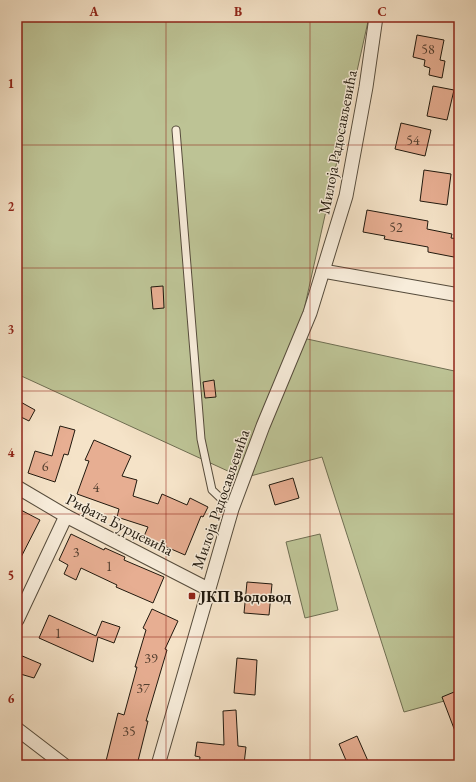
<svg xmlns="http://www.w3.org/2000/svg" width="476" height="782" font-family="'EB Garamond',serif">
<rect width="100%" height="100%" fill="#f5e3c8"/>
<filter id="stains"><feTurbulence type="fractalNoise" baseFrequency=".005" numOctaves="4"/><feColorMatrix values="0 0 0 0 .2 0 0 0 0 .09 0 0 0 0 .02 0 0 0 .5 -.17"/></filter>
<radialGradient id="worn" r=".72"><stop offset=".6" stop-color="#630" stop-opacity="0"/><stop offset="1" stop-color="#630" stop-opacity=".3"/></radialGradient>
<g fill="#bdc395" stroke="#6f6e52">
<path d="M17,17h352l-71,320 161,35v325l-55,15 -82,-255 -79,21 -226,-104z"/>
<path d="M320,534l18,76 -33,8 -19,-76z"/>
</g>
<g fill="#e7ae92" stroke="#21190e">
<path d="M417,35l27,5 -4,20 5,1 -3,17 -13,-3 1,-7 -6,-2 1,-6 -12,-3z"/>
<path d="M433,86l21,4 -7,30 -20,-4z"/>
<path d="M401,123l30,7 -6,26 -30,-7z"/>
<path d="M424,170l27,4 -4,31 -27,-4z"/>
<path d="M367,210l61,11 -1,8 25,5 -1,4 8,1v19l-31,-6v-5l-44,-8 1,-3 -22,-4z"/>
<path d="M163,286l1,22 -11,1 -2,-22z"/>
<path d="M214,380l2,17 -11,1 -2,-16z"/>
<path d="M17,400l18,10 -6,11 -12,-6z"/>
<path d="M60,426l15,4 -7,25 -4,-1 -9,28 -27,-9 7,-22 17,5z"/>
<path d="M94,440l37,16 -9,20 15,4 -4,16 25,8 4,-10 25,11 3,-7 18,9 -5,10 -2,-1 -16,39 -30,-13 -1,4 -12,-5 6,-14 -31,-10 2,-8 -42,-15 12,-33 -4,-1z"/>
<path d="M293,478l6,20 -24,7 -6,-20z"/>
<path d="M17,508l23,12 -23,45z"/>
<path d="M71,534l33,16 1,-2 20,9 -1,3 40,17 -11,26 -37,-16 1,-2 -36,-17 -5,12 -12,-6 4,-9 -9,-5z"/>
<path d="M247,582l25,2 -3,31 -25,-2z"/>
<path d="M152,609l26,12 -13,28 2,1 -21,71h2l-11,44h-32l13,-52 6,2 13,-48h-2l11,-37 -3,-2z"/>
<path d="M49,615l47,21 6,-15 18,6 -6,16 -16,-6 -5,25 -54,-24z"/>
<path d="M20,655l21,9 -7,14 -17,-5v-12z"/>
<path d="M237,658l20,2 -2,35 -21,-2z"/>
<path d="M459,690v49h-1l-16,-42z"/>
<path d="M236,710l2,36 8,1 -2,17 -27,-3 -1,4h-17l1,-8 -5,-1 2,-14 27,3 -1,-34z"/>
<path d="M357,736l11,25 -10,4h-10l-9,-21z"/>
</g>
<g fill="none" stroke-linecap="round" stroke-linejoin="round">
<defs>
<path id="lane" d="M176,130l25,309 11,51 20,19"/>
<g id="street">
<path d="M323,271l136,24"/>
<path d="M17,487l49,29 142,73"/>
<path d="M17,620l49,-104"/>
<path d="M17,729l47,36"/>
<path d="M158,765l74,-256 31,-83 47,-113 36,-117 20,-109 10,-70"/>
</g>
</defs>
<use href="#lane" stroke="#564c3c" stroke-width="9"/>
<use href="#street" stroke="#564c3c" stroke-width="15"/>
<use href="#lane" stroke="#f8eddb" stroke-width="7"/>
<use href="#street" stroke="#f8eddb" stroke-width="13"/>
</g>
<path fill="none" stroke="#8f2418" stroke-width="1" stroke-opacity="0.55" d="M166,17v748M310,17v748M17,145h442M17,268h442M17,391h442M17,514h442M17,637h442"/>
<rect fill="#8f2418" stroke="#f8eddb" stroke-width="1.5" x="188" y="592" width="8" height="8" rx="2"/>
<g text-anchor="middle" stroke-width="3" stroke-linejoin="round" paint-order="stroke">
<g font-size="14" fill="#523e2f">
<text x="428" y="54">58</text>
<text x="413" y="145">54</text>
<text x="396" y="232">52</text>
<text x="45" y="471">6</text>
<text x="96" y="492">4</text>
<text x="76" y="557">3</text>
<text x="109" y="571">1</text>
<text x="58" y="638">1</text>
<text x="151" y="663">39</text>
<text x="143" y="693">37</text>
<text x="129" y="736">35</text>
</g>
<g font-size="16" fill="#21190e" stroke="#f8eddb">
<text transform="translate(337 142) rotate(-79)" y="6">Милоја Радосављевића</text>
<text transform="translate(220 499) rotate(-71)" y="6">Милоја Радосављевића</text>
<text transform="translate(120 524) rotate(27)" y="6">Рифата Бурџевића</text>
</g>
<g font-size="16" font-weight="bold" fill="#21190e" stroke="#f8eddb" text-anchor="start">
<text x="200" y="602">ЈКП Водовод</text>
</g>
</g>
<rect width="476" height="782" fill="none" stroke="#f5e3c8" stroke-width="44"/>
<rect x="22" y="22" width="432" height="738" fill="none" stroke="#8f2418" stroke-width="1.5"/>
<g font-size="13" text-anchor="middle" font-weight="bold" fill="#8f2418">
<text x="94" y="16">A</text>
<text x="238" y="16">B</text>
<text x="382" y="16">C</text>
<text x="11" y="88">1</text>
<text x="11" y="211">2</text>
<text x="11" y="334">3</text>
<text x="11" y="457">4</text>
<text x="11" y="580">5</text>
<text x="11" y="703">6</text>
</g>
<rect width="100%" height="100%" filter="url(#stains)"/>
<rect width="100%" height="100%" fill="url(#worn)"/>
</svg>
